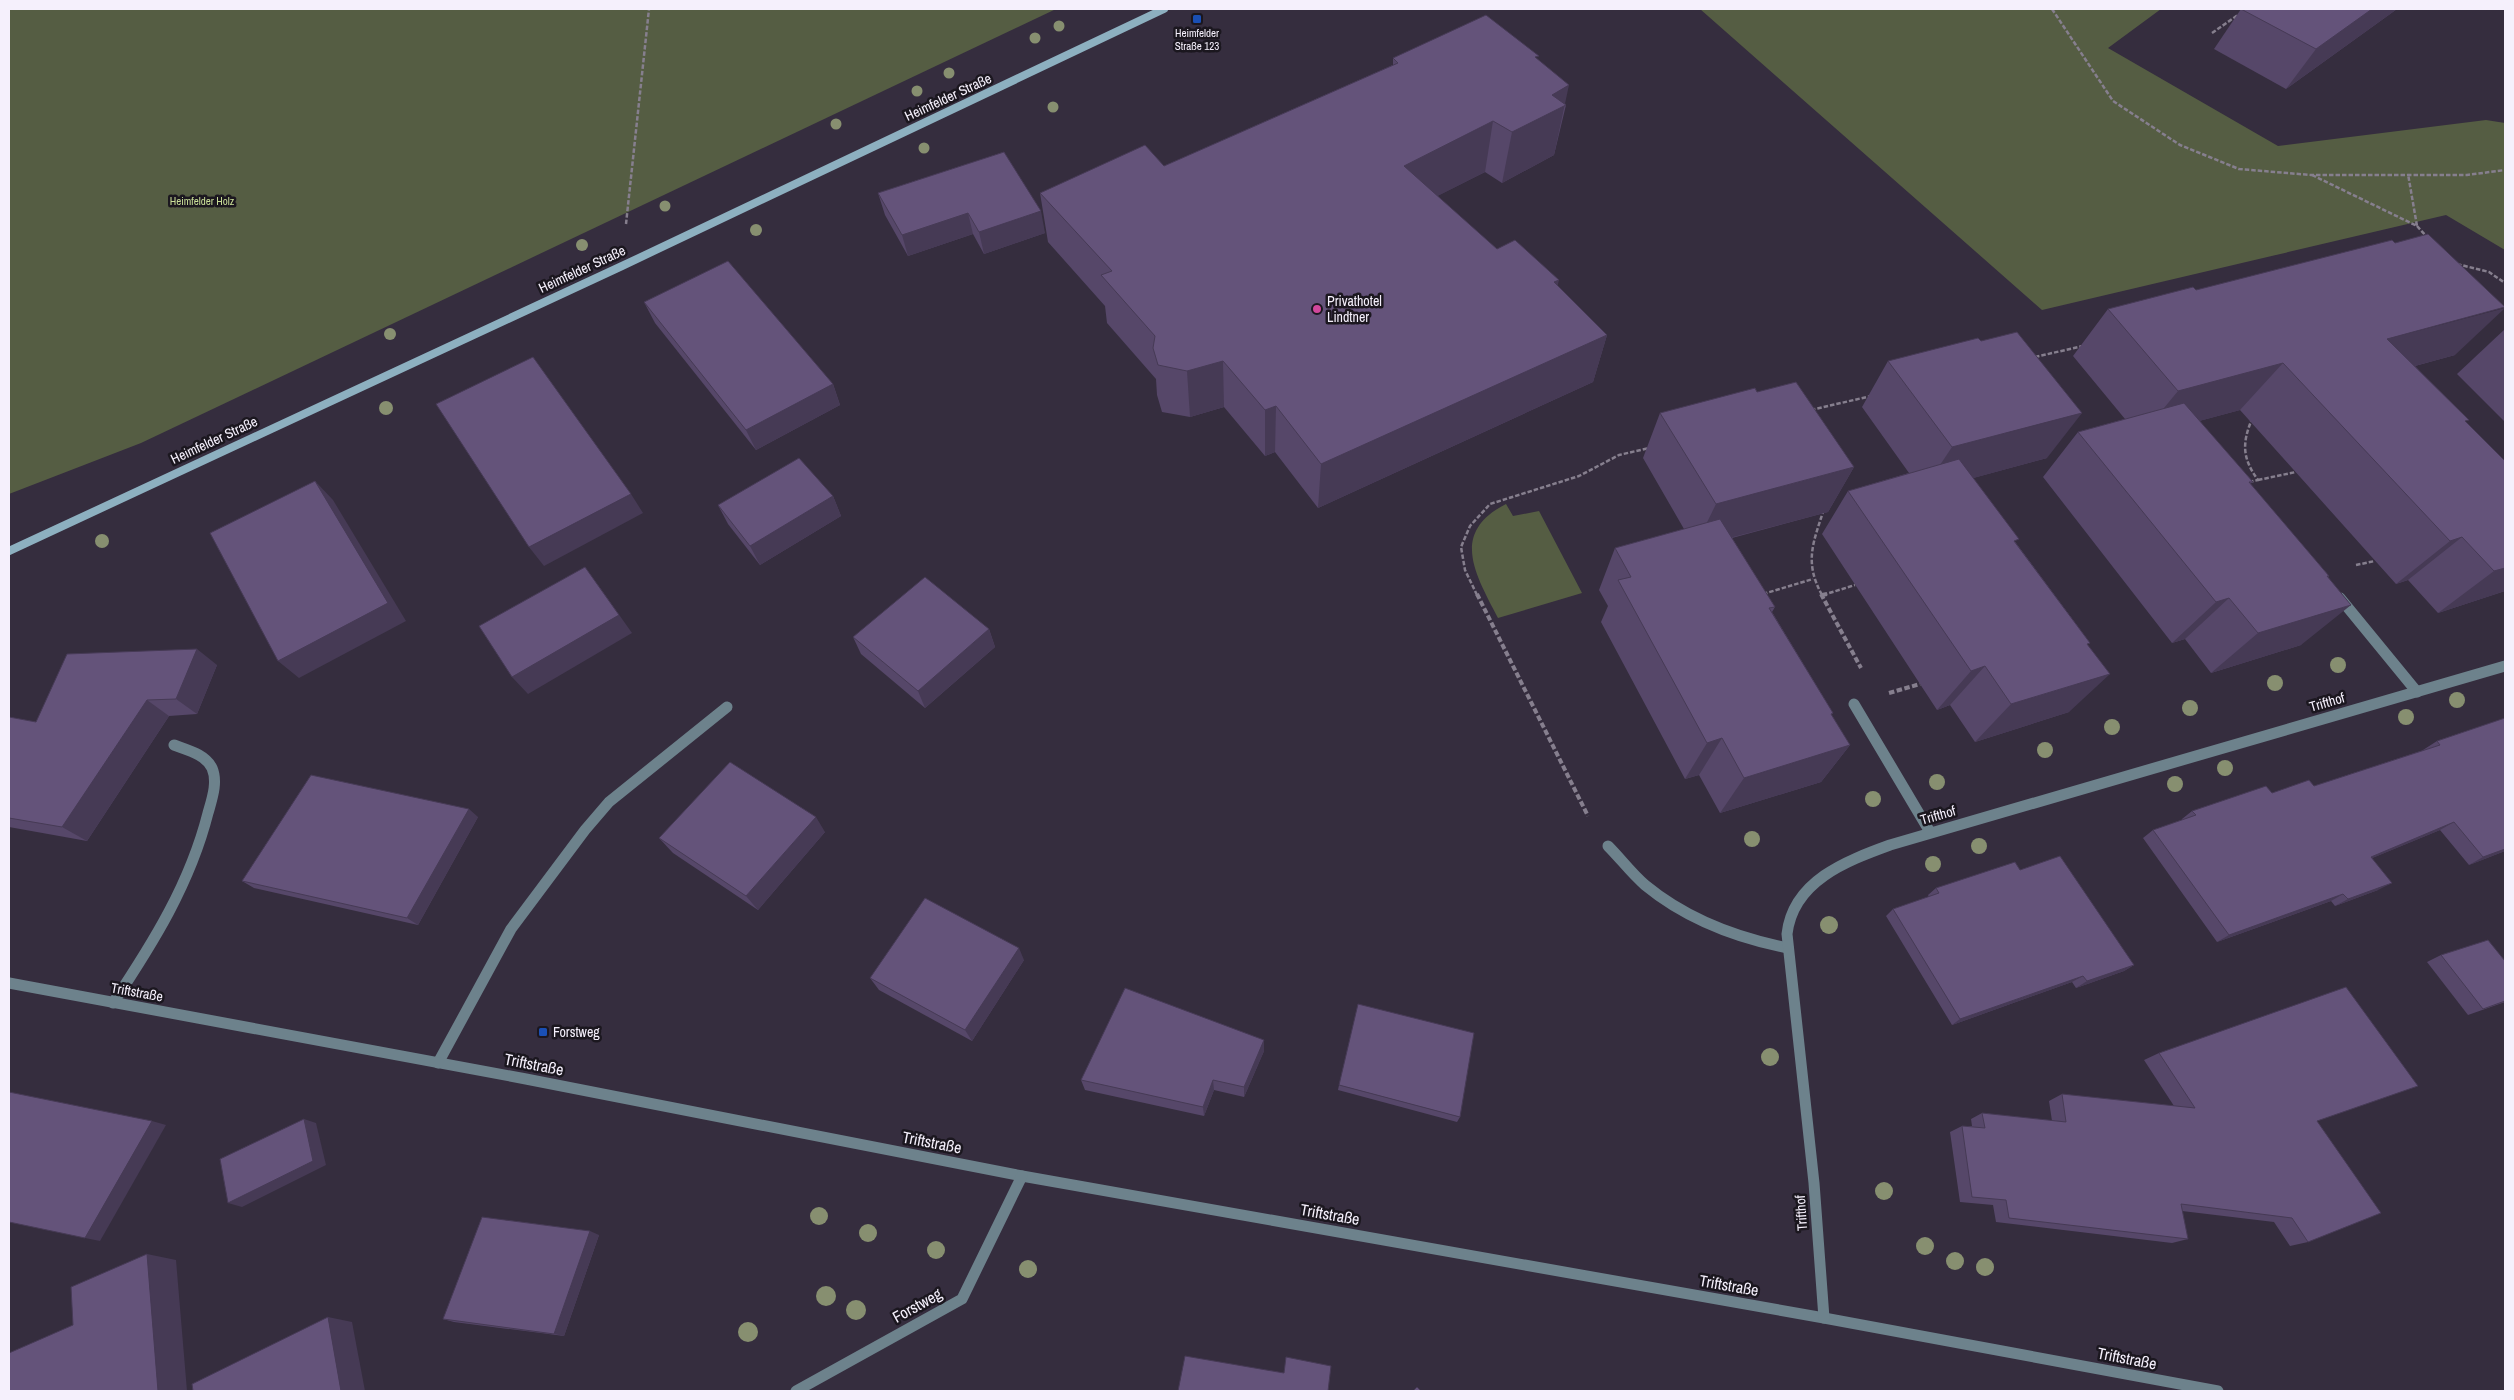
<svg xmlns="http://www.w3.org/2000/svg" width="2514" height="1400" font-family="'Archivo Narrow',sans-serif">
<rect width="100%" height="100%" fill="#352d3e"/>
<g fill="#555d43">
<path d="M9,9h1047l-915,434 -132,51z"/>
<path d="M1700,9h461l-53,39 170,98 208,-26 19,3v127l-59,-35 -404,95z"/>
<path d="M1506,504l7,12 26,-5 43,82 -84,25c-22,-43 -49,-85 8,-114z"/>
</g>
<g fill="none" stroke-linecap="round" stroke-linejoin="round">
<g stroke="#867f8e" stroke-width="2.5" stroke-dasharray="4.5 2" stroke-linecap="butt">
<path d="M2052,9l61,92 67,44 59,24 72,6h156l38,-5"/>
<path d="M2212,33l26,-18"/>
<path d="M2312,175l105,51 -9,-52"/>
<path d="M626,224l23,-215"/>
<path d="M2417,226l10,11"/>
<path d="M2457,264l32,8 16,11"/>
<path d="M2035,357l48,-11"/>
<path d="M1811,410l60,-14"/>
<path d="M2258,480l38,-8"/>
<path d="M2249,482l9,-2c-16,-22 -16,-37 -6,-61"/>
<path d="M2356,565l19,-4"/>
<path d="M1763,594l50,-15"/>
<path d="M1477,595l-12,-25 -4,-23 9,-21 20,-22 89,-28 40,-21 30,-7"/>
<path d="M1822,595c-18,-33 -9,-52 2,-86"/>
<path d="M1823,595l32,-10"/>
</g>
<g stroke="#867f8e" stroke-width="4" stroke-dasharray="5.5 2.5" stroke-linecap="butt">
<path d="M1477,594l111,222"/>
<path d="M1821,594l40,74"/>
<path d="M1822,595l5,-1"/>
<path d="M1889,693l31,-9"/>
</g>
<g stroke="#6d828c" stroke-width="11">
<path d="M2340,598l77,94"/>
<path d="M1854,704l76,128"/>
<path d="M1608,846c13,13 23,27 37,39 40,33 92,53 143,63"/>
<path d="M113,1003c40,-60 77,-119 95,-190 4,-14 10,-31 4,-45 -7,-14 -25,-18 -38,-23"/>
<path d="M438,1063l73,-134 74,-99 24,-28 118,-95"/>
</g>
<g stroke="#6d828c" stroke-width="11">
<path d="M9,983l517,96 496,97 802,142 394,73"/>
<path d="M1824,1318l-10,-135 -27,-249c6,-53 59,-73 103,-89l615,-179"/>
<path d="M796,1391l166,-92 60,-123"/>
</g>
<path stroke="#8db0c0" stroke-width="8" d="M9,551l613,-285 542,-257"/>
</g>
<g fill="#878f70">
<circle cx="1059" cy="26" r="5.5"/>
<circle cx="1035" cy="38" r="5.5"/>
<circle cx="949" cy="73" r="5.5"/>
<circle cx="917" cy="91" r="5.5"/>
<circle cx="1053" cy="107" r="5.5"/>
<circle cx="836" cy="124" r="5.5"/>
<circle cx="924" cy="148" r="5.5"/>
<circle cx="665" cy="206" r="5.5"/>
<circle cx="756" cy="230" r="6"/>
<circle cx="582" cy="245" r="6"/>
<circle cx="390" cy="334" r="6"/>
<circle cx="386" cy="408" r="7"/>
<circle cx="102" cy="541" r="7"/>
<circle cx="2338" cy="665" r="8"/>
<circle cx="2275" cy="683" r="8"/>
<circle cx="2457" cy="700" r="8"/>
<circle cx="2190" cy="708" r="8"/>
<circle cx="2406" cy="717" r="8"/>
<circle cx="2112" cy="727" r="8"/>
<circle cx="2045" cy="750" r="8"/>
<circle cx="2225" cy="768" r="8"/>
<circle cx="1937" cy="782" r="8"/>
<circle cx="2175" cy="784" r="8"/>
<circle cx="1873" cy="799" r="8"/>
<circle cx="1752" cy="839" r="8"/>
<circle cx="1979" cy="846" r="8"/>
<circle cx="1933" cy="864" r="8"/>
<circle cx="1829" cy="925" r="9"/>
<circle cx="1770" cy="1057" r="9"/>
<circle cx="1884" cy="1191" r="9"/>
<circle cx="819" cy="1216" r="9"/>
<circle cx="868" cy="1233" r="9"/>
<circle cx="1925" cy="1246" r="9"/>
<circle cx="936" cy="1250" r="9"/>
<circle cx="1955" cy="1261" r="9"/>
<circle cx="1985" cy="1267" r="9"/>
<circle cx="1028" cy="1269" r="9"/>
<circle cx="826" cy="1296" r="10"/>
<circle cx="856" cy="1310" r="10"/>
<circle cx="748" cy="1332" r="10"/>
</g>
<g fill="#564769">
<path d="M2241,9h156l-111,80 -72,-40z"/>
<path d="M1393,58l145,2 28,45 -12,50 -52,28 -17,-11 -48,24 60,53 60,36 50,50 -14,47 -275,126 -43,-56 -10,4 -41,-49 -34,10 -28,-5 -5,-17 -1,-16 -49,-56 -2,-17 -57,-64 -8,-49 124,-27 229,-101z"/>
<path d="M1004,152l41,81 -61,21 -11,-20 -65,22 -23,-41 -7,-22z"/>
<path d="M2196,290l259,65 -40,11 51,56 39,39v130l-67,22 -30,-33 -12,4 -156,-174 -41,11 54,61 -3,2 79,92 -1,1 -27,68 -90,28 -26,-34 -13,4 -129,-166 35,-45 47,-13 -52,-63 35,-47z"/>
<path d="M644,302l189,82 7,21 -84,45 -101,-127z"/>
<path d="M2505,329v93l-48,-48z"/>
<path d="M1888,361l159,97 -74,20 43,65 74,100 -2,1 -19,68 -94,30 -25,-37 -13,5 -115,-176 26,-43 61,-18 -47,-66z"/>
<path d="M1757,392l97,75 -26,45 -96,26 43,69 -3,5 61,101 -2,2 19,30 -29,37 -101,31 -21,-38 -14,4 -84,-157 7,-16 -9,-16 16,-42 69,-19 -41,-71 17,-45z"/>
<path d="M833,496l8,20 -81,49 -32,-41 -10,-19z"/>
<path d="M989,629l6,18 -70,61 -64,-54 -8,-17z"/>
<path d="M217,665l-20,49 -28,2 -82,125 -78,-14v-110l27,5z"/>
<path d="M2505,718v133l-36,14 -29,-35 -68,28 6,32 -43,16 -4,-5 -114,41 -74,-104 10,-8 29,-10v-1l10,-8 80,-18 42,-7 110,-36h-1l14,-9z"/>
<path d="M478,817l-60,108 -164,-37 -12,-7z"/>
<path d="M825,832l-67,78 -85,-57 -14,-15z"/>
<path d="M2020,870l114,95 -10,6 -48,17 -4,-6 -120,43 -66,-109 7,-7 36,-12 -1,-2 8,-7z"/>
<path d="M2441,955l64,47 -37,13 -41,-53z"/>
<path d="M1024,960l-52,81 -93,-51 -9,-12z"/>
<path d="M1264,1051l-20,46 -30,-7 -10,26 -119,-26 -4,-10z"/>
<path d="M2159,1053l158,68 -9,121 -18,4 -16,-24 -92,-11 6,28 -16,4 -176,-21 -3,-17 -33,-3 -10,-70 12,-6h10l-1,-7 11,-6 70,8 -3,-20 13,-7 112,12 -30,-46z"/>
<path d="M1339,1085l121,32 -3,5 -119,-32z"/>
<path d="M599,1235l-35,101 -110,-14 -11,-3z"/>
</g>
<g fill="#463a55">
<path d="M2372,9h25l-111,80 30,-40z"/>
<path d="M1569,85l-15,70 -52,28 10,-51 40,-37z"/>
<path d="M1493,121l-8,51 -87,44 6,-50z"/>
<path d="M1041,211l4,22 -61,21 -5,-22z"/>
<path d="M968,213l5,21 -65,22 -6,-21z"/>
<path d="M1559,280l-12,48 7,-46z"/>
<path d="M2505,308l-50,47 -114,31 46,-47z"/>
<path d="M1607,335l-14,47 -275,126 3,-44z"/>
<path d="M1223,361l1,46 -34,10 -3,-46z"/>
<path d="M2283,363l-43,47 -100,27 38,-46z"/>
<path d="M833,384l7,21 -84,45 -10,-20z"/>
<path d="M1276,406l-1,46 -10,4v-46z"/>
<path d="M2082,413l-35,45 -125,34 30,-45z"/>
<path d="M1854,467l-26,45 -133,35 21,-43z"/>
<path d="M315,481l18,19 73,121 -107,57 -21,-17z"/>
<path d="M631,494l12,19 -99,53 -15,-19z"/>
<path d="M833,496l8,20 -81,49 -10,-19z"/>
<path d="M2462,537l-54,43 -12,4 54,-43z"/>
<path d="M2505,568v23l-67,22 56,-42z"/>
<path d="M598,585l34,48 -104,61 -16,-17z"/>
<path d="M2229,598l-44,41 -13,4 44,-41z"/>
<path d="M2351,605l-50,40 -90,28 47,-40z"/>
<path d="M989,629l6,18 -70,61 -7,-17z"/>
<path d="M197,649l20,16 -20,49 -21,-15z"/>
<path d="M1985,666l-35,39 -13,5 34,-39z"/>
<path d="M2110,674l-41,38 -94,30 36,-38z"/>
<path d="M147,700l22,16 -82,125 -25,-14z"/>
<path d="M1722,738l-23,37 -14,4 22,-36z"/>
<path d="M1850,745l-29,37 -101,31 24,-35z"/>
<path d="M469,809l9,8 -60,108 -11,-7z"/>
<path d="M816,817l9,15 -67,78 -12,-14z"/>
<path d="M2454,822l-14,8 -82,34 13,-7z"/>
<path d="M2505,849v2l-36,14 14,-8z"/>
<path d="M2392,883l-14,7 -43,16 13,-7z"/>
<path d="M2343,894l-12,7 -114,41 12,-7z"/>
<path d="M1019,948l5,12 -52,81 -7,-11z"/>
<path d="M2134,965l-10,6 -48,17 11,-7z"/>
<path d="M2083,976l-11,6 -120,43 8,-6z"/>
<path d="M1264,1040v11l-20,46v-10z"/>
<path d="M1213,1080l1,10 -10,26 -1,-9z"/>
<path d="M304,1119l12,4 10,42 -84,42 -14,-4z"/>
<path d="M152,1121l14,4 -66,116 -15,-3z"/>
<path d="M590,1231l9,4 -35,101 -10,-2z"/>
<path d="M147,1254l29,6 11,131h-29z"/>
<path d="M328,1317l24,5 13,69h-24z"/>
</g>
<g fill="#64537a" stroke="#463a55">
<path d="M2241,9h131l-56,40z"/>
<path d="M1486,15l53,41 -4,1 34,28 -17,10 14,10 -54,27 -19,-11 -89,45 93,83 18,-9 44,40 -5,2 53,53 -286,129 -45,-58 -11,4 -42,-49 -36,10 -29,-6 -5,-17 2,-12 -54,-61 11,-4 -72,-78 105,-48 19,21 234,-103 -5,-5z"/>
<path d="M1004,152l37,59 -62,21 -11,-19 -66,22 -24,-42z"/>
<path d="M2428,234l77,73 -118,32 82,81 -4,1 40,40v107l-11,3 -32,-34 -12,4 -167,-178 -105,28 -70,-82 85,-22 3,3 196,-50 3,3z"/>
<path d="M728,261l105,123 -87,46 -102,-128z"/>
<path d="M2017,332l65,81 -130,34 -64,-86 90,-23 3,3z"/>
<path d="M533,357l98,137 -102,53 -93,-143z"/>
<path d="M1796,382l58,85 -138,37 -56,-91 95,-25 2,4z"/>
<path d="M2184,403l69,79h-4l80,94h-2l24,29 -93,28 -29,-35 -13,4 -138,-170z"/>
<path d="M799,458l34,38 -83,50 -32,-41z"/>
<path d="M1959,459l60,80 -5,2 76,102 -3,1 23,30 -99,30 -26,-38 -14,5 -123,-180z"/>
<path d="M315,481l73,122 -110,58 -68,-128z"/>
<path d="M1720,519l55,88 -6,1 64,105 -2,1 19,31 -106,33 -22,-40 -15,5 -89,-163 13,-3 -16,-29z"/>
<path d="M585,567l34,48 -107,62 -33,-51z"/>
<path d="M925,577l64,52 -71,62 -65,-54z"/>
<path d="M197,649l-21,50 -29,1 -85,127 -53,-9v-101l27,5 31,-68z"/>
<path d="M2505,718v131l-22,8 -29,-35 -83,35 21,26 -44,16 -5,-5 -114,41 -76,-105 43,-15 -4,-4 74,-25 6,7 37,-13 5,6 126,-41 -3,-4z"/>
<path d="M730,762l86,55 -70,79 -87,-58z"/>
<path d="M311,775l158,34 -62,109 -165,-37z"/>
<path d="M2060,856l74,109 -47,16 -4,-5 -123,43 -67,-110 46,-16 -3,-5 79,-26 5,8z"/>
<path d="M925,898l94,50 -54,82 -95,-52z"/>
<path d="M2488,940l17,21v40l-22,8 -42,-54z"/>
<path d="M2346,987l72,99 -101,35 64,92 -73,29 -16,-24 -111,-14 7,35 -179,-21 -3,-18 -34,-3 -10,-71 23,2 -3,-15 84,9 -4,-28 133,14 -36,-55z"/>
<path d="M1125,988l139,52 -20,47 -31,-7 -10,27 -122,-27z"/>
<path d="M1358,1004l116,29 -14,84 -121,-32z"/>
<path d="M9,1092l143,29 -67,117 -76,-16z"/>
<path d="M304,1119l9,42 -85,42 -8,-44z"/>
<path d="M482,1217l108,14 -36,103 -111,-15z"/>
<path d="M147,1254l11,137h-149v-38l64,-28 -2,-38z"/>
<path d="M328,1317l13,74h-148l-1,-7z"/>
<path d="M1185,1356l99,17 2,-16 45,9 -3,25h-150z"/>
<path d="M1417,1387l4,4h-8z"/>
</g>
<g fill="#1a4fb4" stroke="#1b171f" stroke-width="2">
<rect x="1192" y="14" width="10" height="10" rx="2.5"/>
<rect x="538" y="1027" width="10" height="10" rx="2.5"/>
</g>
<circle fill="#d1479c" stroke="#1b171f" stroke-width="2" cx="1317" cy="309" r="5"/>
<g text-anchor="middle" stroke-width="5" stroke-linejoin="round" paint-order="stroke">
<g font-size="11" fill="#f5f0fc" stroke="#1b171f">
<text x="1197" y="37">Heimfelder<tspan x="1197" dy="13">Straße 123</tspan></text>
</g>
<g font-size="11" fill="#cadf98" stroke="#1b171f">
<text x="202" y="205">Heimfelder Holz</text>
</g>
<g font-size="14" fill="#f5f0fc" stroke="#1b171f">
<text transform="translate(948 97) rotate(-25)" y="5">Heimfelder Straße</text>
<text transform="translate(582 269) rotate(-25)" y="5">Heimfelder Straße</text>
<text transform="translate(214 440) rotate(-25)" y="5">Heimfelder Straße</text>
<text transform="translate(2327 702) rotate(-16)" y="5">Trifthof</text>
<text transform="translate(1938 815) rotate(-16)" y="5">Trifthof</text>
<text transform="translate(137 992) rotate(10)" y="5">Triftstraße</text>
<text transform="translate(1801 1213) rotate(-94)" y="5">Trifthof</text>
</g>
<g font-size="14" fill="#f5f0fc" stroke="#1b171f" text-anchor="start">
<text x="1327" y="306">Privathotel<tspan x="1327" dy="16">Lindtner</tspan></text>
<text x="553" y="1037">Forstweg</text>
</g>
<g font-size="16" fill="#f5f0fc" stroke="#1b171f">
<text transform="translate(534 1064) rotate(11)" y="6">Triftstraße</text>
<text transform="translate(932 1142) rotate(11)" y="6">Triftstraße</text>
<text transform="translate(1330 1214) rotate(10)" y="6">Triftstraße</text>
<text transform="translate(1729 1285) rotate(10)" y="6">Triftstraße</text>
<text transform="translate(917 1305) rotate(-29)" y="6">Forstweg</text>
<text transform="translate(2127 1358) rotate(11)" y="6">Triftstraße</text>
</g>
</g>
<rect width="2514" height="1400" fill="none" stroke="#f5f0fc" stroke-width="20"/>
</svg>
